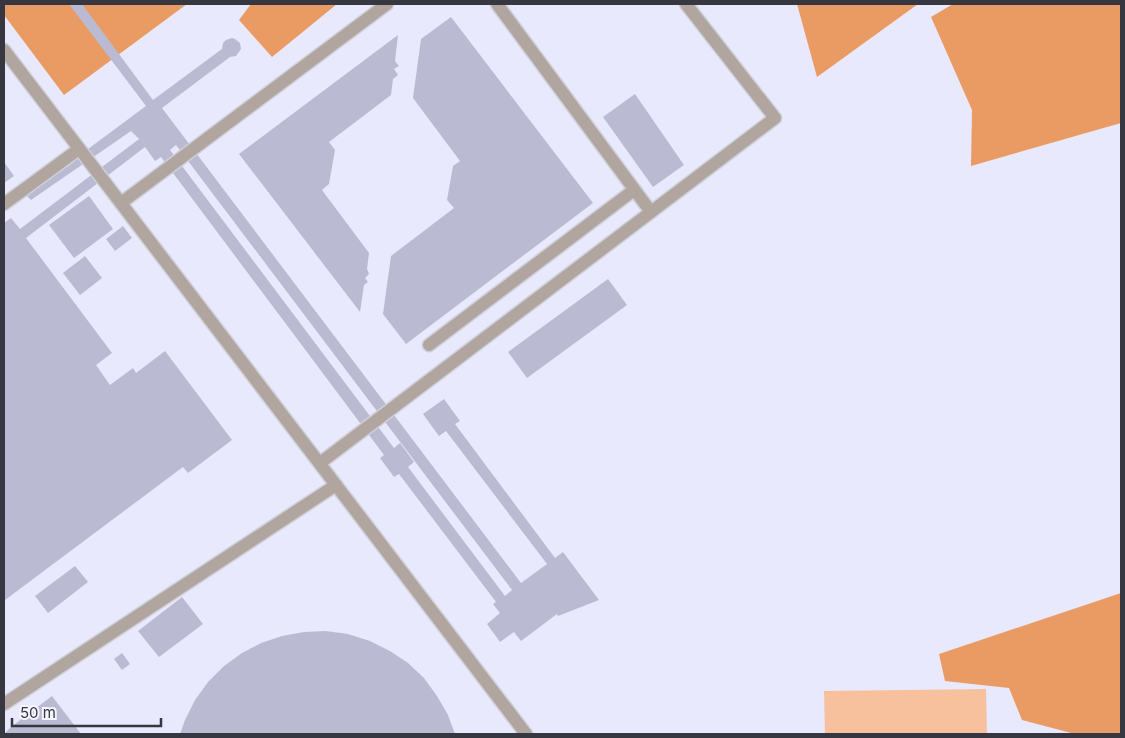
<svg xmlns="http://www.w3.org/2000/svg" width="1125" height="738" font-family="Inter,sans-serif">
<rect width="100%" height="100%" fill="#f4f5ff"/>
<rect fill="#e8e9fd" x="4" y="4" width="1117" height="730"/>
<path fill="#f7c19e" d="M986,689l1,45h-162l-1,-43z"/>
<g fill="#ea9b63">
<path d="M4,4h183l-123,91 -60,-80z"/>
<path d="M251,4h86l-65,53 -33,-37z"/>
<path d="M797,4h121l-101,73z"/>
<path d="M953,4h168v119l-150,43 1,-56 -41,-93z"/>
<path d="M1121,593v141h-46l-53,-14 -13,-32 -64,-7 -6,-27z"/>
</g>
<g fill="#babbd3" fill-rule="evenodd">
<path d="M69,4h13l71,96 69,-51 1,-6 3,-3 6,-2 3,1 5,4 1,6 -5,7 -6,1 -68,51 359,475 26,-19 -101,-133 -7,5 -16,-22 21,-15 16,22 -5,3 100,134 8,-6 36,48 -41,16 -1,-2 -36,27 -7,-9 -14,10 -13,-18 13,-11 -7,-9 3,-2 -97,-128 -5,3 -14,-19 4,-3 -223,-298 -6,4 -10,-14 -119,91 86,115 -16,12 14,20 23,-17 3,5 29,-22 67,89 -44,33 -5,-6 -178,133 -1,-2v-375l7,-5 9,11 119,-90 -8,-8 -100,69 -5,-5 120,-89zM176,145l336,445 -7,6 -97,-129 6,-5 -14,-19 -6,5 -224,-298z"/>
<path d="M451,17l142,186 -187,141 -23,-30 8,-58 63,-48 -7,-8 6,-34 7,-5 -47,-63 8,-59z"/>
<path d="M398,35l-3,26 4,5 -5,3 4,6 -5,4 -2,16 -62,47 6,8 -6,34 -7,6 47,63 -2,16 2,5 -4,4 3,4 -4,3 -4,27 -121,-158z"/>
<path d="M635,94l49,71 -31,22 -50,-70z"/>
<path d="M4,162l10,14 -10,7z"/>
<path d="M89,196l24,33 -39,29 -25,-33z"/>
<path d="M123,226l9,12 -17,13 -9,-12z"/>
<path d="M85,256l17,22 -22,17 -17,-22z"/>
<path d="M608,279l19,26 -100,73 -19,-26z"/>
<path d="M75,566l13,16 -40,31 -13,-17z"/>
<path d="M182,597l21,27 -44,33 -21,-26z"/>
<path d="M326,631l22,3 22,7 20,10 18,12 16,15 13,18 11,19 7,19h-275l5,-14 10,-20 13,-18 16,-16 18,-13 19,-10 21,-7 22,-4z"/>
<path d="M122,653l8,11 -8,6 -8,-11z"/>
<path d="M52,696l29,38h-77l7,-7z"/>
</g>
<g fill="none" stroke-linecap="round" stroke-linejoin="round">
<defs>
<g id="minor">
<path d="M497,4l154,208"/>
<path d="M4,50l522,684"/>
<path d="M121,203l266,-199"/>
<path d="M4,204l75,-55"/>
<path d="M429,345l205,-155"/>
<path d="M320,463l455,-345 -89,-114"/>
<path d="M4,704l332,-219"/>
</g>
</defs>
<use href="#minor" stroke="#cecfd9" stroke-width="15"/>
<use href="#minor" stroke="#b0a69f" stroke-width="12"/>
</g>
<rect width="1125" height="738" fill="none" stroke="#363740" stroke-width="10"/>
<path d="M12 718v8h149v-8" fill="none" stroke="#363740" stroke-width="2.5"/>
<text x="20" y="718" font-size="15" fill="#363740" stroke="#f4f5ff" stroke-width="4" paint-order="stroke">50 m</text>
</svg>
